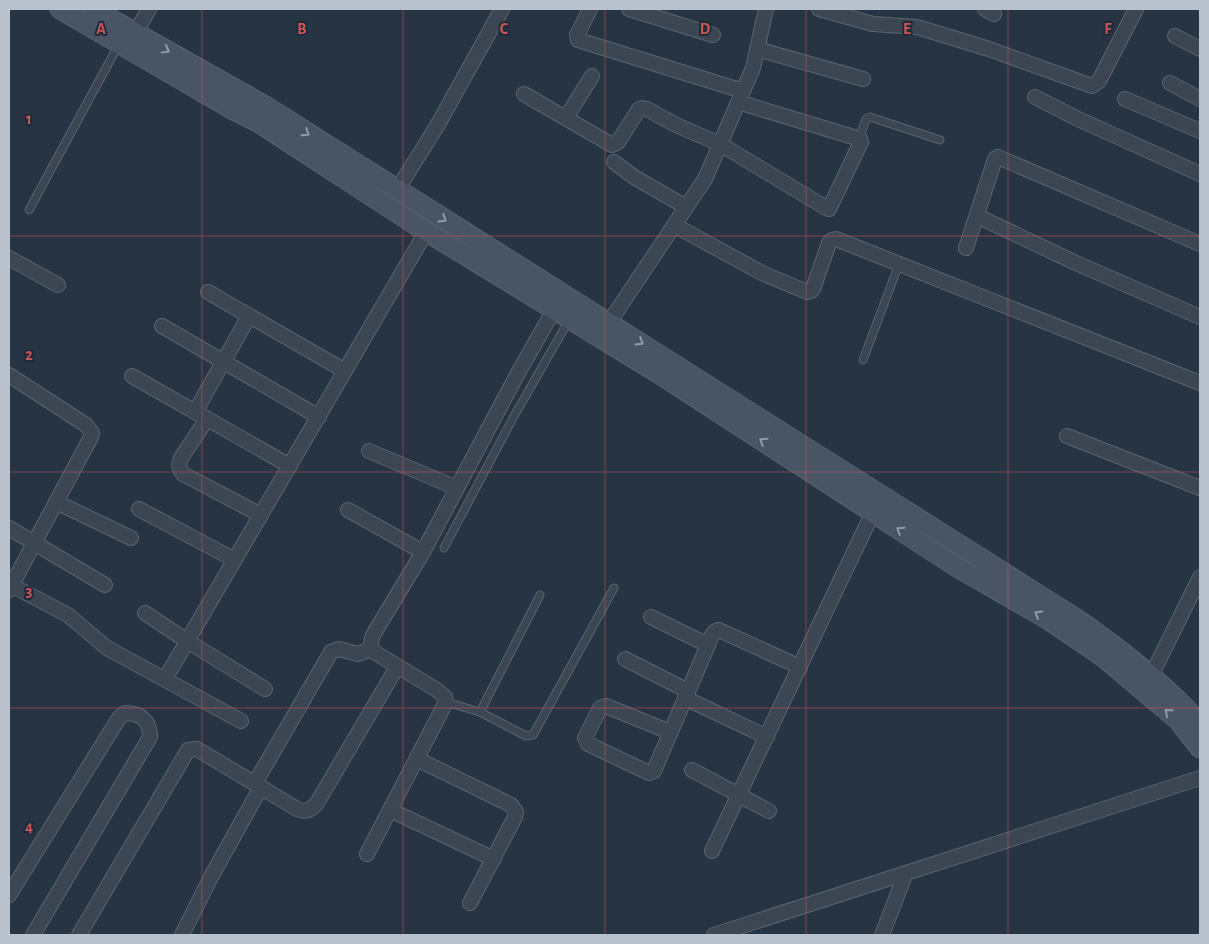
<svg xmlns="http://www.w3.org/2000/svg" width="1209" height="944" font-family="'Alegreya Sans',sans-serif">
<rect width="100%" height="100%" fill="#263443"/>
<g fill="none" stroke-linecap="round" stroke-linejoin="round">
<defs>
<g id="service">
<path d="M859,139l7,-20 4,-2 70,23"/>
<path d="M29,210l90,-166"/>
<path d="M863,360l36,-96"/>
<path d="M444,548l69,-130 56,-98"/>
<path d="M446,702l34,10 46,24 7,-1 81,-147"/>
<path d="M480,712l60,-117"/>
</g>
<g id="minor">
<path d="M590,9l-13,26 1,5 165,51"/>
<path d="M629,9l84,26"/>
<path d="M819,9l54,15 44,3 72,22 103,37 7,-5 37,-72"/>
<path d="M985,9l9,5"/>
<path d="M135,34l14,-25"/>
<path d="M1175,36l25,13"/>
<path d="M757,49l106,30"/>
<path d="M1170,83l30,16"/>
<path d="M524,94l88,51 6,-3 21,-33 3,-1 5,1 29,16 44,19 108,65h1l32,-67 -1,-3 -122,-37"/>
<path d="M1035,97l41,21 124,56"/>
<path d="M1125,99l75,32"/>
<path d="M566,118l26,-42"/>
<path d="M614,162l20,15 52,30"/>
<path d="M397,190l40,-64 65,-117"/>
<path d="M977,216l99,47 124,54"/>
<path d="M674,225l88,48 45,19 4,-1 2,-2 16,-46 3,-3 4,-1 364,144"/>
<path d="M966,248l29,-89 3,-2 202,87"/>
<path d="M9,258l49,27"/>
<path d="M208,292l137,79"/>
<path d="M162,326l157,91"/>
<path d="M604,330l101,-151 48,-111 13,-59"/>
<path d="M9,375l77,50 6,8 -1,4 -82,153"/>
<path d="M132,376l158,90"/>
<path d="M195,412l54,-96"/>
<path d="M207,419l-26,39c-3,7 -2,10 2,16l78,41"/>
<path d="M1067,436l133,52"/>
<path d="M369,451l88,37"/>
<path d="M56,502l75,36"/>
<path d="M139,509l96,51"/>
<path d="M348,510l75,42"/>
<path d="M9,528l96,57"/>
<path d="M9,584l59,31 39,33 134,73"/>
<path d="M145,613l42,28 78,48"/>
<path d="M651,617l57,28"/>
<path d="M625,659l63,32"/>
<path d="M1151,676l49,-99"/>
<path d="M165,679l261,-447"/>
<path d="M685,698l82,39"/>
<path d="M670,732l-64,-26 -6,2 -15,30 3,6 61,29 5,-2 54,-126c2,-6 4,-14 11,-15l81,37"/>
<path d="M417,759l94,46 5,7 -1,5 -45,86"/>
<path d="M692,770l77,41"/>
<path d="M255,783l76,-131 8,-3 19,5 13,-5"/>
<path d="M390,810l104,49"/>
<path d="M712,851l161,-339"/>
<path d="M367,854l79,-152 -1,-5 -8,-7 -63,-38c-5,-5 -3,-10 -1,-17l50,-83 95,-179 41,-72"/>
<path d="M9,895l110,-177 6,-5c16,0 25,8 25,24l-117,198"/>
<path d="M79,935l109,-185 9,-1 100,60c9,4 14,1 20,-6l80,-136"/>
<path d="M182,935l29,-58 50,-90"/>
<path d="M714,935l486,-157"/>
<path d="M882,935l23,-60"/>
</g>
<g id="secondary">
<path d="M60,9l170,99 28,14 158,103 242,148 299,194 92,53 53,36 76,64 22,28"/>
<path d="M93,9l174,98 808,511c45,31 89,65 125,106"/>
</g>
</defs>
<use href="#service" stroke="#596470" stroke-width="9"/>
<use href="#minor" stroke="#596470" stroke-width="16"/>
<use href="#secondary" stroke="#596470" stroke-width="21"/>
<use href="#service" stroke="#3b4652" stroke-width="7"/>
<use href="#minor" stroke="#3b4652" stroke-width="14"/>
<use href="#secondary" stroke="#495565" stroke-width="19"/>
</g>
<defs><path id="oneway-chevron" d="M-2-3.5L2.5 0L-2 3.5" fill="none" stroke-width="1.6" stroke-linecap="round" stroke-linejoin="round" transform="scale(1.25)"/></defs>
<g stroke="#919ba8">
<use href="#oneway-chevron" transform="translate(166 50) rotate(29)"/>
<use href="#oneway-chevron" transform="translate(306 133) rotate(33)"/>
<use href="#oneway-chevron" transform="translate(443 219) rotate(32)"/>
<use href="#oneway-chevron" transform="translate(640 342) rotate(32)"/>
<use href="#oneway-chevron" transform="translate(763 441) rotate(-147)"/>
<use href="#oneway-chevron" transform="translate(900 530) rotate(-147)"/>
<use href="#oneway-chevron" transform="translate(1038 614) rotate(-150)"/>
<use href="#oneway-chevron" transform="translate(1168 712) rotate(-140)"/>
</g>
<path fill="none" stroke="#cd5659" stroke-width="1" stroke-opacity="0.55" d="M202,9v926M403,9v926M605,9v926M806,9v926M1008,9v926M9,236h1191M9,472h1191M9,708h1191"/>
<g font-size="16" text-anchor="middle" font-weight="bold" fill="#cd5659" stroke="#1f2b38" stroke-width="4" stroke-linejoin="round" paint-order="stroke">
<text x="101" y="34">A</text>
<text x="302" y="34">B</text>
<text x="504" y="34">C</text>
<text x="705" y="34">D</text>
<text x="907" y="34">E</text>
<text x="1108" y="34">F</text>
<text x="29" y="124">1</text>
<text x="29" y="360">2</text>
<text x="29" y="596">3</text>
<text x="29" y="832">4</text>
</g>
<rect width="1209" height="944" fill="none" stroke="#b8c1cc" stroke-width="20"/>
</svg>
